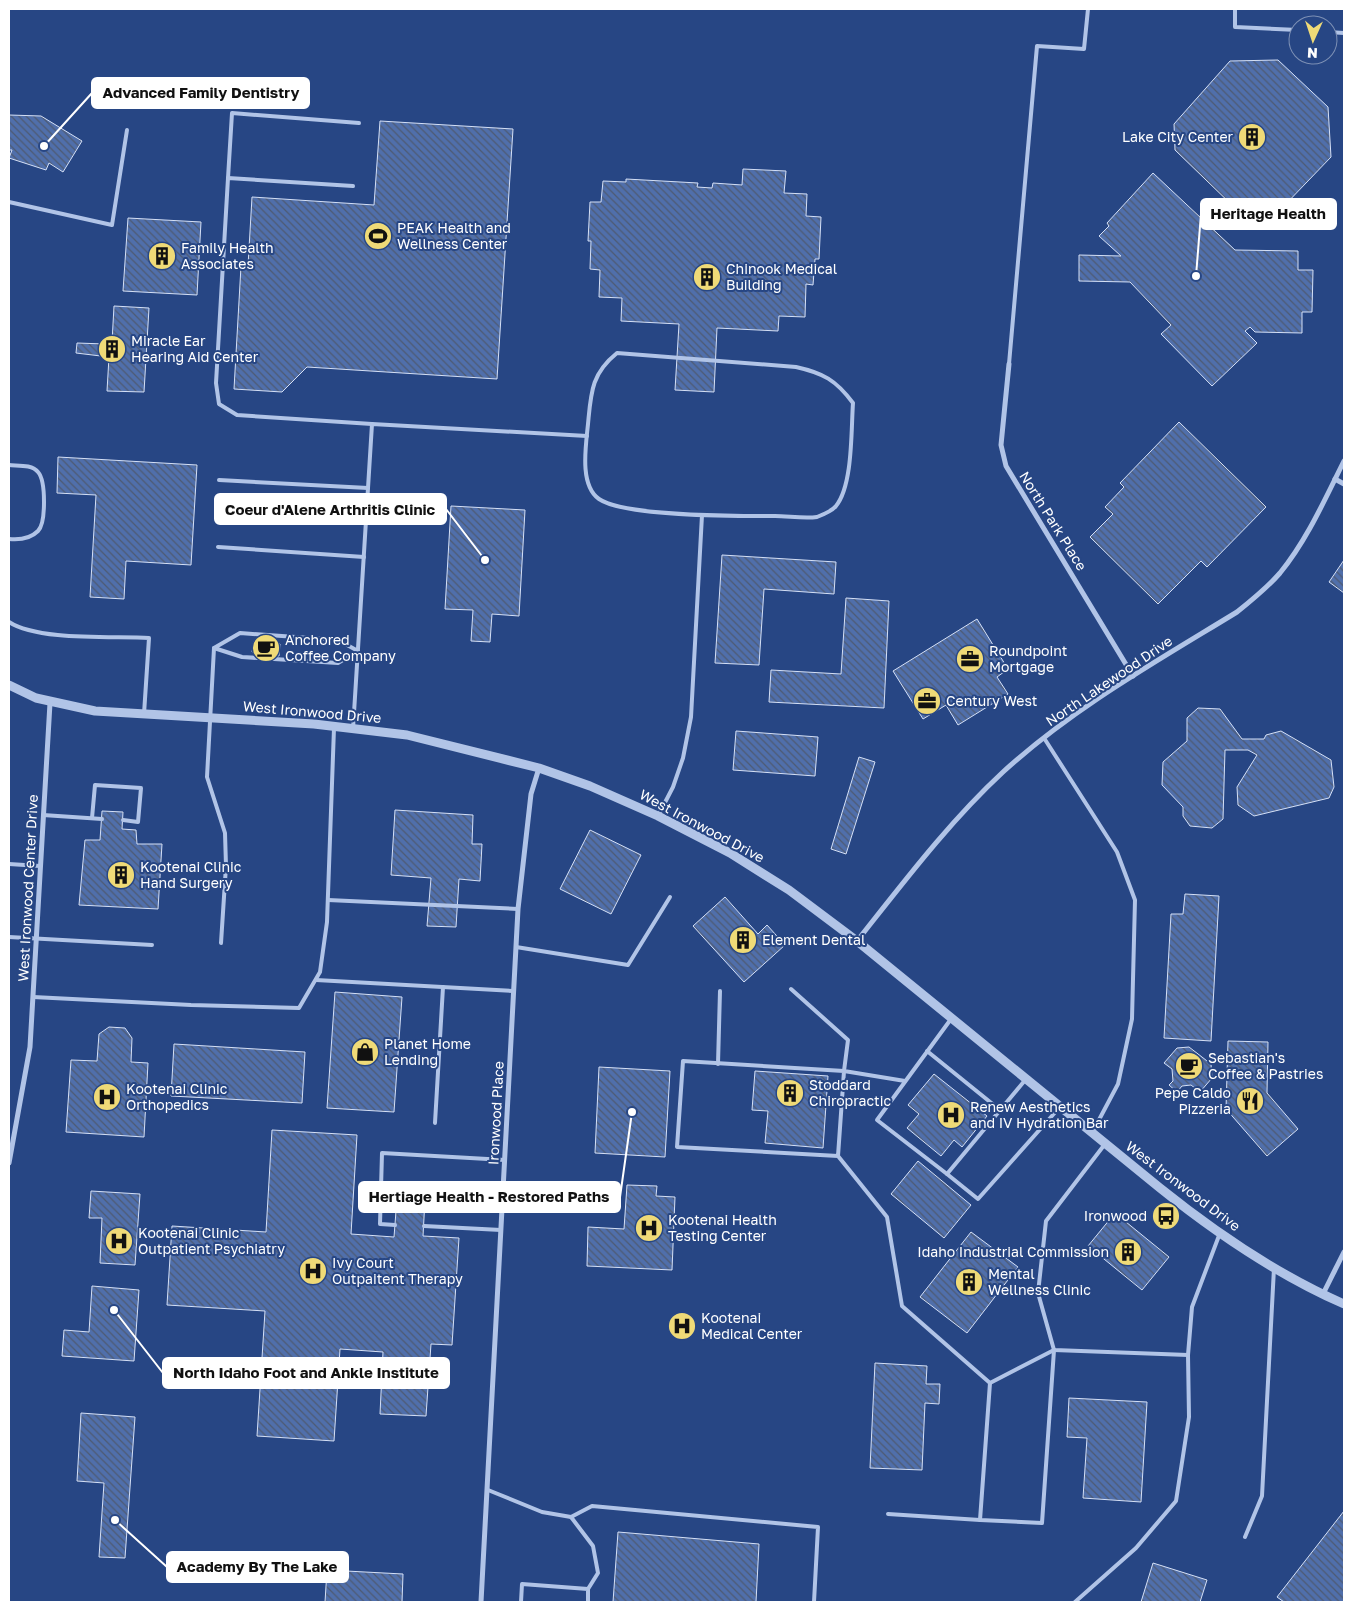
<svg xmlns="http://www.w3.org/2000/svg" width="1353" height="1611" font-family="'Golos Text',sans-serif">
<defs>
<pattern id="building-back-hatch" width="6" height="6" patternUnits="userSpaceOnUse" patternTransform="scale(1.25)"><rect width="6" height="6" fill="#506fab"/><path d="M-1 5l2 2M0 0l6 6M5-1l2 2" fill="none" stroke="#4e5a72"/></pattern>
</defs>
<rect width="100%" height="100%" fill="#274684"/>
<g fill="url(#building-back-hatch)" stroke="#d5e0f6">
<path d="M1278,60l50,47 3,50 -49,51 -46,1 -61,-59 -1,-26 56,-63z"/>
<path d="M9,115l32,1 41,25 -19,31 -14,-9 -3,7 -37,-12 3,-8h-3z"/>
<path d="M380,121l133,8 -16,250 -190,-12 -25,25 -48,-3 7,-123h7l4,-69 122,8z"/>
<path d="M743,169l43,2 -2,22 23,1 -1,22 15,1 -2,42h-4l-2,26 -7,-1 -1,33 -26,-1 -1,15 -61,-3 -3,64 -39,-2 4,-66 -58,-3 1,-23 -23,-1 1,-27 -10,-1 1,-28h-3l2,-39h11l2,-21 23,1v-3l72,4 -1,4 15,1 1,-5 29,2z"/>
<path d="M1153,173l82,77 63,1v19h15l-1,42h-10v21l-47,-1 -5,-5 -5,4 12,12 -45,43 -51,-52 10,-9 -41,-43 -51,-1v-26l42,1 -22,-20 10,-10 -2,-3z"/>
<path d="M128,218l73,4 -4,73 -74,-4z"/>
<path d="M114,306l35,2 -5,84 -37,-1 2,-34 -33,-4 1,-10 28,1v-2h7z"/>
<path d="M1179,422l87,85 -59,60 -6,-6 -43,43 -68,-67 23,-23 -8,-7 19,-20 -4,-4z"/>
<path d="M58,457l139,8 -6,100 -65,-4 -2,38 -34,-2 6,-102 -39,-2z"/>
<path d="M451,506l74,4 -6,106 -27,-2 -2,28 -19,-1 2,-31 -28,-1z"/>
<path d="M722,555l114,7 -2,32 -70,-5 -5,76 -44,-2z"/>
<path d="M1344,560v33l-15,-11z"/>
<path d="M846,598l43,3 -5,107 -115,-6 2,-32 70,4z"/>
<path d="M977,619l31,50 -11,8 11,17 -50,31 -12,-20 -23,14 -30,-48z"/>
<path d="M254,641l26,3 -1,12 -27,-4z"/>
<path d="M1198,708l22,1 22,30h22l2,-4 15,-4 50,29 3,27 -5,11 -75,18 -16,-11 -1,-18 20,-32 -9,-5h-23l-2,69 -11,9 -22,-2 -7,-10v-9l-21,-22 1,-23 24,-21v-23z"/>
<path d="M736,731l82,6 -3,39 -82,-6z"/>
<path d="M859,757l16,5 -29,92 -15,-5z"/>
<path d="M395,810l78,5 -1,29h10l-2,37 -21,-2 -3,48 -29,-1 4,-48 -40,-3z"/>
<path d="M102,811l21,1 -1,17 14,1 1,14h25l-4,65 -79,-4 6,-65h15z"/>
<path d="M590,830l51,25 -30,59 -51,-25z"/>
<path d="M1185,894l34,2 -8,145 -47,-3 7,-124h12z"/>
<path d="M725,897l33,37 9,-9 18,20 -41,37 -51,-56z"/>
<path d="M335,992l67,5 -8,115 -67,-4z"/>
<path d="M109,1027l16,1 7,10 -1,24 17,1 -4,74 -78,-5 5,-72 26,1 2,-27z"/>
<path d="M1228,1041l40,1 -1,51 31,36 -31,27 -41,-47z"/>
<path d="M174,1044l131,8 -3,51 -131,-7z"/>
<path d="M1189,1047l22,17 1,14 -12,14 -9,-7 -9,1 -5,6 -8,-7 4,-4 -1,-12 -8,-6 13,-15z"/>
<path d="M599,1067l71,4 -5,86 -70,-4z"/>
<path d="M755,1071l73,5 -5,72 -58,-5 3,-32 -16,-1z"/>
<path d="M934,1074l53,42 -25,31 -8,-7 -13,16 -34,-28 12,-14 -11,-9z"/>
<path d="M272,1130l85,5 -6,99 43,3 3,-39 28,1 -2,37 36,2 -7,107 -21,-1 -5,72 -46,-2 3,-62 -43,-3 -6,92 -77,-5 8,-125 -98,-6 5,-79 94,6z"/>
<path d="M918,1161l53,44 -27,33 -53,-44z"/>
<path d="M627,1185l30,1 -1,10 19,1 -3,73 -85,-4 1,-39 36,2z"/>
<path d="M91,1191l49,3 -5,71 -35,-2 2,-45h-13z"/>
<path d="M1115,1213l54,44 -27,33 -54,-44z"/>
<path d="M971,1232l47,35 -51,66 -47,-36z"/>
<path d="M92,1286l47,4 -5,71 -72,-5 2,-26 25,2z"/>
<path d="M875,1363l52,3 -1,18h14l-1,20 -14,-1 -3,67 -52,-2z"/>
<path d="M1069,1398l78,4 -6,100 -58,-4 4,-60 -20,-1z"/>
<path d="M81,1413l54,4 -10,141 -26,-1 5,-74 -27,-2z"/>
<path d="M1344,1511v91h-60l-7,-5z"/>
<path d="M618,1532l141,12 -3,58h-143z"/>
<path d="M1153,1563l54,17 -7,22h-59z"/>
<path d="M327,1570l76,4 -1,28h-77z"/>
</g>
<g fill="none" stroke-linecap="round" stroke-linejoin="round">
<g stroke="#b1c4e7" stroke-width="4">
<path d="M1235,9v18l63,3"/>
<path d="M1328,32l16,1"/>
<path d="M228,178l4,-65 127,10"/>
<path d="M353,186l-125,-8 -12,205 3,21 18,11 135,9"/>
<path d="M9,202l103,23 15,-95"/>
<path d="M617,353l179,14c27,6 40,13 57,36 -2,27 0,82 -17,103 -3,4 -14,9 -19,11 -13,2 -29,-1 -42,-1 -35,0 -150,1 -176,-17 -20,-14 -13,-54 -11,-75 3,-31 3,-50 29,-71z"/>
<path d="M1009,364l28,-318 47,3 4,-40"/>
<path d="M9,465c8,1 23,-1 29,7 8,9 8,51 0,59 -8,8 -19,9 -29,8"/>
<path d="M219,480l149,8"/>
<path d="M218,547l146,10"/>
<path d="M9,622c29,19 103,14 140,16l-5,76"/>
<path d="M240,633l98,7 20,11 -20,12 -96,-6 -28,-9z"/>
<path d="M214,648l-7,129 18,56 1,33 -5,77"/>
<path d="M353,729l19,-305 215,12"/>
<path d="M1044,738l73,114 18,48 -3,119 -14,65 -26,49"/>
<path d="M43,815l59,4"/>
<path d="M658,816l15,-29 10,-29 8,-41 11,-202"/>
<path d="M92,818l3,-33 46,3 -3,34 -15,-2"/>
<path d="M9,864l31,2"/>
<path d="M328,900l190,9"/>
<path d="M9,937l143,8"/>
<path d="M516,947l112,18 42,-68"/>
<path d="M316,980l197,11"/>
<path d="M791,989l57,51 -4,31 61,10"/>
<path d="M33,997l158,8 108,3 21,-36 7,-50 7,-194"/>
<path d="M927,1051l73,59"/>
<path d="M718,1064l2,-73"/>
<path d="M1026,1079l-79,95 31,25 81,-91"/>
<path d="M435,1123l8,-136"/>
<path d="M1105,1144l-59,77 -8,72 16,57 134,5"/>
<path d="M838,1156l-161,-9 6,-86 161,10 -6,85 49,61 15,89 88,77"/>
<path d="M947,1174l-70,-54 74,-101"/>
<path d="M395,1225l-15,-1 2,-71 123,7"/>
<path d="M424,1226l77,4"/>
<path d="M990,1383l-10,137 62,3 12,-173"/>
<path d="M990,1383l64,-33"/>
<path d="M488,1490l54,22 29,5 22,29 5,27 -10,16"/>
<path d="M888,1514l92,6"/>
<path d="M571,1517l21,-11 226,21 -4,75"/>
<path d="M1245,1537l17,-41 12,-228"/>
<path d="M521,1602l1,-18 66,5v13"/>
<path d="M1075,1602l61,-54 40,-47 13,-84 -1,-62 4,-48 28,-74"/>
</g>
<g stroke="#b1c4e7" stroke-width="5">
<path d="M1009,364l-8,81 5,21 127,210"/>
<path d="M1335,479l9,5"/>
<path d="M857,941c46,-58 92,-119 146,-169 70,-64 154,-111 234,-160 15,-12 30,-24 43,-39 27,-33 45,-74 64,-112"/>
<path d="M9,1163l21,-116 20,-344"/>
<path d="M1323,1294l21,-42"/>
<path d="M481,1602l37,-693 13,-115 8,-26"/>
</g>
<path stroke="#b1c4e7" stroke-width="9" d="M9,685l27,13 59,13 219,13 93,11 132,33 51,18 68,30 72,37 59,37 68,51 303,247c56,45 118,87 184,116"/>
</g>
<defs>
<symbol id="building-disc" viewBox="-11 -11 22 22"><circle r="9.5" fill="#efda77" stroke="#274684"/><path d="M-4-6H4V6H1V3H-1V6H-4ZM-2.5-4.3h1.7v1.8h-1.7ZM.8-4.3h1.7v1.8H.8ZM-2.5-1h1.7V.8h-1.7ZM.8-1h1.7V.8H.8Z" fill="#111"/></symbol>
<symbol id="stadium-disc" viewBox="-11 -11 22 22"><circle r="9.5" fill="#efda77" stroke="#274684"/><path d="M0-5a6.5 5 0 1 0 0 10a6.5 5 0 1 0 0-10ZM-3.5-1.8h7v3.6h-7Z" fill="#111"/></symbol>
<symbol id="cafe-disc" viewBox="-11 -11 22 22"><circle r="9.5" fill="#efda77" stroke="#274684"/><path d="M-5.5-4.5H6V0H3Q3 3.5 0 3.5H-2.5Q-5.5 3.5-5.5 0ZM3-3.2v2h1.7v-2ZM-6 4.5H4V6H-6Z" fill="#111"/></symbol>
<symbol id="office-disc" viewBox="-11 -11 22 22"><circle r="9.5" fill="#efda77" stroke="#274684"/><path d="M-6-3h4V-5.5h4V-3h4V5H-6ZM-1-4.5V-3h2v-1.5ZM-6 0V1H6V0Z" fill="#111"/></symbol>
<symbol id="shop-disc" viewBox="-11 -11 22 22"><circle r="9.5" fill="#efda77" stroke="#274684"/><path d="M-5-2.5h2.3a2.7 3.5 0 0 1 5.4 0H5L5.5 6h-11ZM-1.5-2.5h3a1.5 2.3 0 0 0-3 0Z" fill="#111"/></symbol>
<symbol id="hospital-disc" viewBox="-11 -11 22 22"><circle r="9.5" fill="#efda77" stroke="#274684"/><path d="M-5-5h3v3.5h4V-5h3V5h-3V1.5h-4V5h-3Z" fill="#111"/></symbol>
<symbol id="restaurant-disc" viewBox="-11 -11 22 22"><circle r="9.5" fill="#efda77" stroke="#274684"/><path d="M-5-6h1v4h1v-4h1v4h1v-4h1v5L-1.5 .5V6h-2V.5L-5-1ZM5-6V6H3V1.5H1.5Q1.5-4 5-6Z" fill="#111"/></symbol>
<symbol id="bus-disc" viewBox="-11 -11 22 22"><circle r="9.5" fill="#efda77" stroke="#274684"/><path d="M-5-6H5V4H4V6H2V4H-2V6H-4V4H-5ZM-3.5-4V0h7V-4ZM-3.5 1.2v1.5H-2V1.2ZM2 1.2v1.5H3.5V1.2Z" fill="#111"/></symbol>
</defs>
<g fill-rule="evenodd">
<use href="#building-disc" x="1236" y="121" width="32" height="32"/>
<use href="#stadium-disc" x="362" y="220" width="32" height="32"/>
<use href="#building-disc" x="146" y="240" width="32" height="32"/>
<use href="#building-disc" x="691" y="261" width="32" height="32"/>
<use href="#building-disc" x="96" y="333" width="32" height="32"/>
<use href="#cafe-disc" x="250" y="632" width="32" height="32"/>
<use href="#office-disc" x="954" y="643" width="32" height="32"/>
<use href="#office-disc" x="911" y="685" width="32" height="32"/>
<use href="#building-disc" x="105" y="859" width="32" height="32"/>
<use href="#building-disc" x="727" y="924" width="32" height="32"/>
<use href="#shop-disc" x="349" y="1036" width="32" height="32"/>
<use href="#cafe-disc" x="1173" y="1050" width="32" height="32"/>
<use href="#building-disc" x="774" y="1077" width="32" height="32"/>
<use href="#hospital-disc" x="91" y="1081" width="32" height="32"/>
<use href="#restaurant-disc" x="1234" y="1085" width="32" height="32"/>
<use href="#hospital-disc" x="935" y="1099" width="32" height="32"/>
<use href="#bus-disc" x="1150" y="1200" width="32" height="32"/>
<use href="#hospital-disc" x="633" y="1212" width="32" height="32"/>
<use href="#hospital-disc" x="103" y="1225" width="32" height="32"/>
<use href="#building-disc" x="1112" y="1236" width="32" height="32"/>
<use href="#hospital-disc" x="297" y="1255" width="32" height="32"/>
<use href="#building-disc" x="953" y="1266" width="32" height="32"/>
<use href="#hospital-disc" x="666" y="1310" width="32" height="32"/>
</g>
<g text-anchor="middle" stroke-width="4" stroke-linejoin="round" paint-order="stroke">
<g font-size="14" fill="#fff" stroke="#274684" text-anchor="start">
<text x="1233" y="142" text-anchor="end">Lake City Center</text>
<text x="397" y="233">PEAK Health and<tspan x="397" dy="16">Wellness Center</tspan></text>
<text x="181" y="253">Family Health<tspan x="181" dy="16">Associates</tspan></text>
<text x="726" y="274">Chinook Medical<tspan x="726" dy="16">Building</tspan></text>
<text x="131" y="346">Miracle Ear<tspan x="131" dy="16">Hearing Aid Center</tspan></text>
<text x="285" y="645">Anchored<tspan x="285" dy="16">Coffee Company</tspan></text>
<text x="989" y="656">Roundpoint<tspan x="989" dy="16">Mortgage</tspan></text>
<text x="946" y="706">Century West</text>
<text x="140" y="872">Kootenai Clinic<tspan x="140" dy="16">Hand Surgery</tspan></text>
<text x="762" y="945">Element Dental</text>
<text x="384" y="1049">Planet Home<tspan x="384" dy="16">Lending</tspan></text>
<text x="1208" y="1063">Sebastian's<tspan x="1208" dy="16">Coffee &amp; Pastries</tspan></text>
<text x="809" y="1090">Stoddard<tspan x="809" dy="16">Chiropractic</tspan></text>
<text x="126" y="1094">Kootenai Clinic<tspan x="126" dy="16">Orthopedics</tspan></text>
<text x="1231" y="1098" text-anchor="end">Pepe Caldo<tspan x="1231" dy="16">Pizzeria</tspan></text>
<text x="970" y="1112">Renew Aesthetics<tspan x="970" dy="16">and IV Hydration Bar</tspan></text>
<text x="1147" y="1221" text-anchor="end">Ironwood</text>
<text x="668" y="1225">Kootenai Health<tspan x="668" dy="16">Testing Center</tspan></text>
<text x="138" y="1238">Kootenai Clinic<tspan x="138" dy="16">Outpatient Psychiatry</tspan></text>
<text x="1109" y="1257" text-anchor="end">Idaho Industrial Commission</text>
<text x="332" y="1268">Ivy Court<tspan x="332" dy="16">Outpaitent Therapy</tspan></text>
<text x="988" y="1279">Mental<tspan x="988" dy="16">Wellness Clinic</tspan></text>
<text x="701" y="1323">Kootenai<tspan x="701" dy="16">Medical Center</tspan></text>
</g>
<g font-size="14" fill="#fff" stroke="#274684">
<text transform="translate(1053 521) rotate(58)" y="5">North Park Place</text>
<text transform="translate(1109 681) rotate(-34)" y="5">North Lakewood Drive</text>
<text transform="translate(312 712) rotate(5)" y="5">West Ironwood Drive</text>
<text transform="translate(702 826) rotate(28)" y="5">West Ironwood Drive</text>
<text transform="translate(28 888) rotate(-87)" y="5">West Ironwood Center Drive</text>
<text transform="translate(496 1113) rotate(-87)" y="5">Ironwood Place</text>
<text transform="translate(1183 1186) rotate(37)" y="5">West Ironwood Drive</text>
</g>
</g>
<path fill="none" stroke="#fff" stroke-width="2" d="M44 146L92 93M1196 276L1201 214M485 560L446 509M632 1112L620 1197M114 1310L163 1373M115 1520L167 1567"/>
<g fill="#fff" stroke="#274684" stroke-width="2">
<circle cx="44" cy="146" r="5"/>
<circle cx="1196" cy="276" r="5"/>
<circle cx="485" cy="560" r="5"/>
<circle cx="632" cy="1112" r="5"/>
<circle cx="114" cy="1310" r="5"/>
<circle cx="115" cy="1520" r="5"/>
</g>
<g fill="#fff" stroke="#fff" stroke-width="2">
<rect x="92" y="78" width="217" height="30" rx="5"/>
<rect x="1201" y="199" width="135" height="30" rx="5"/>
<rect x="215" y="494" width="231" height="30" rx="5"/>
<rect x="359" y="1182" width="261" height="30" rx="5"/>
<rect x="163" y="1358" width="286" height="30" rx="5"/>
<rect x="167" y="1552" width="181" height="30" rx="5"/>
</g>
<g font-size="15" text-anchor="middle" font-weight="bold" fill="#111">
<text x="201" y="98">Advanced Family Dentistry</text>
<text x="1268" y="219">Heritage Health</text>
<text x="330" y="515">Coeur d'Alene Arthritis Clinic</text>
<text x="489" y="1202">Hertiage Health - Restored Paths</text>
<text x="306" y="1378">North Idaho Foot and Ankle Institute</text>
<text x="257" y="1572">Academy By The Lake</text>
</g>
<rect width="1353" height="1611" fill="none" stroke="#ffffff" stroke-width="20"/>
<g transform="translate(1313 40) rotate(183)"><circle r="24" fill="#274684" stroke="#7d90b5"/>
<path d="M0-4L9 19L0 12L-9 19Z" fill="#efda77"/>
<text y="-8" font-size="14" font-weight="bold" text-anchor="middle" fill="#ffffff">N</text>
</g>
</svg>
